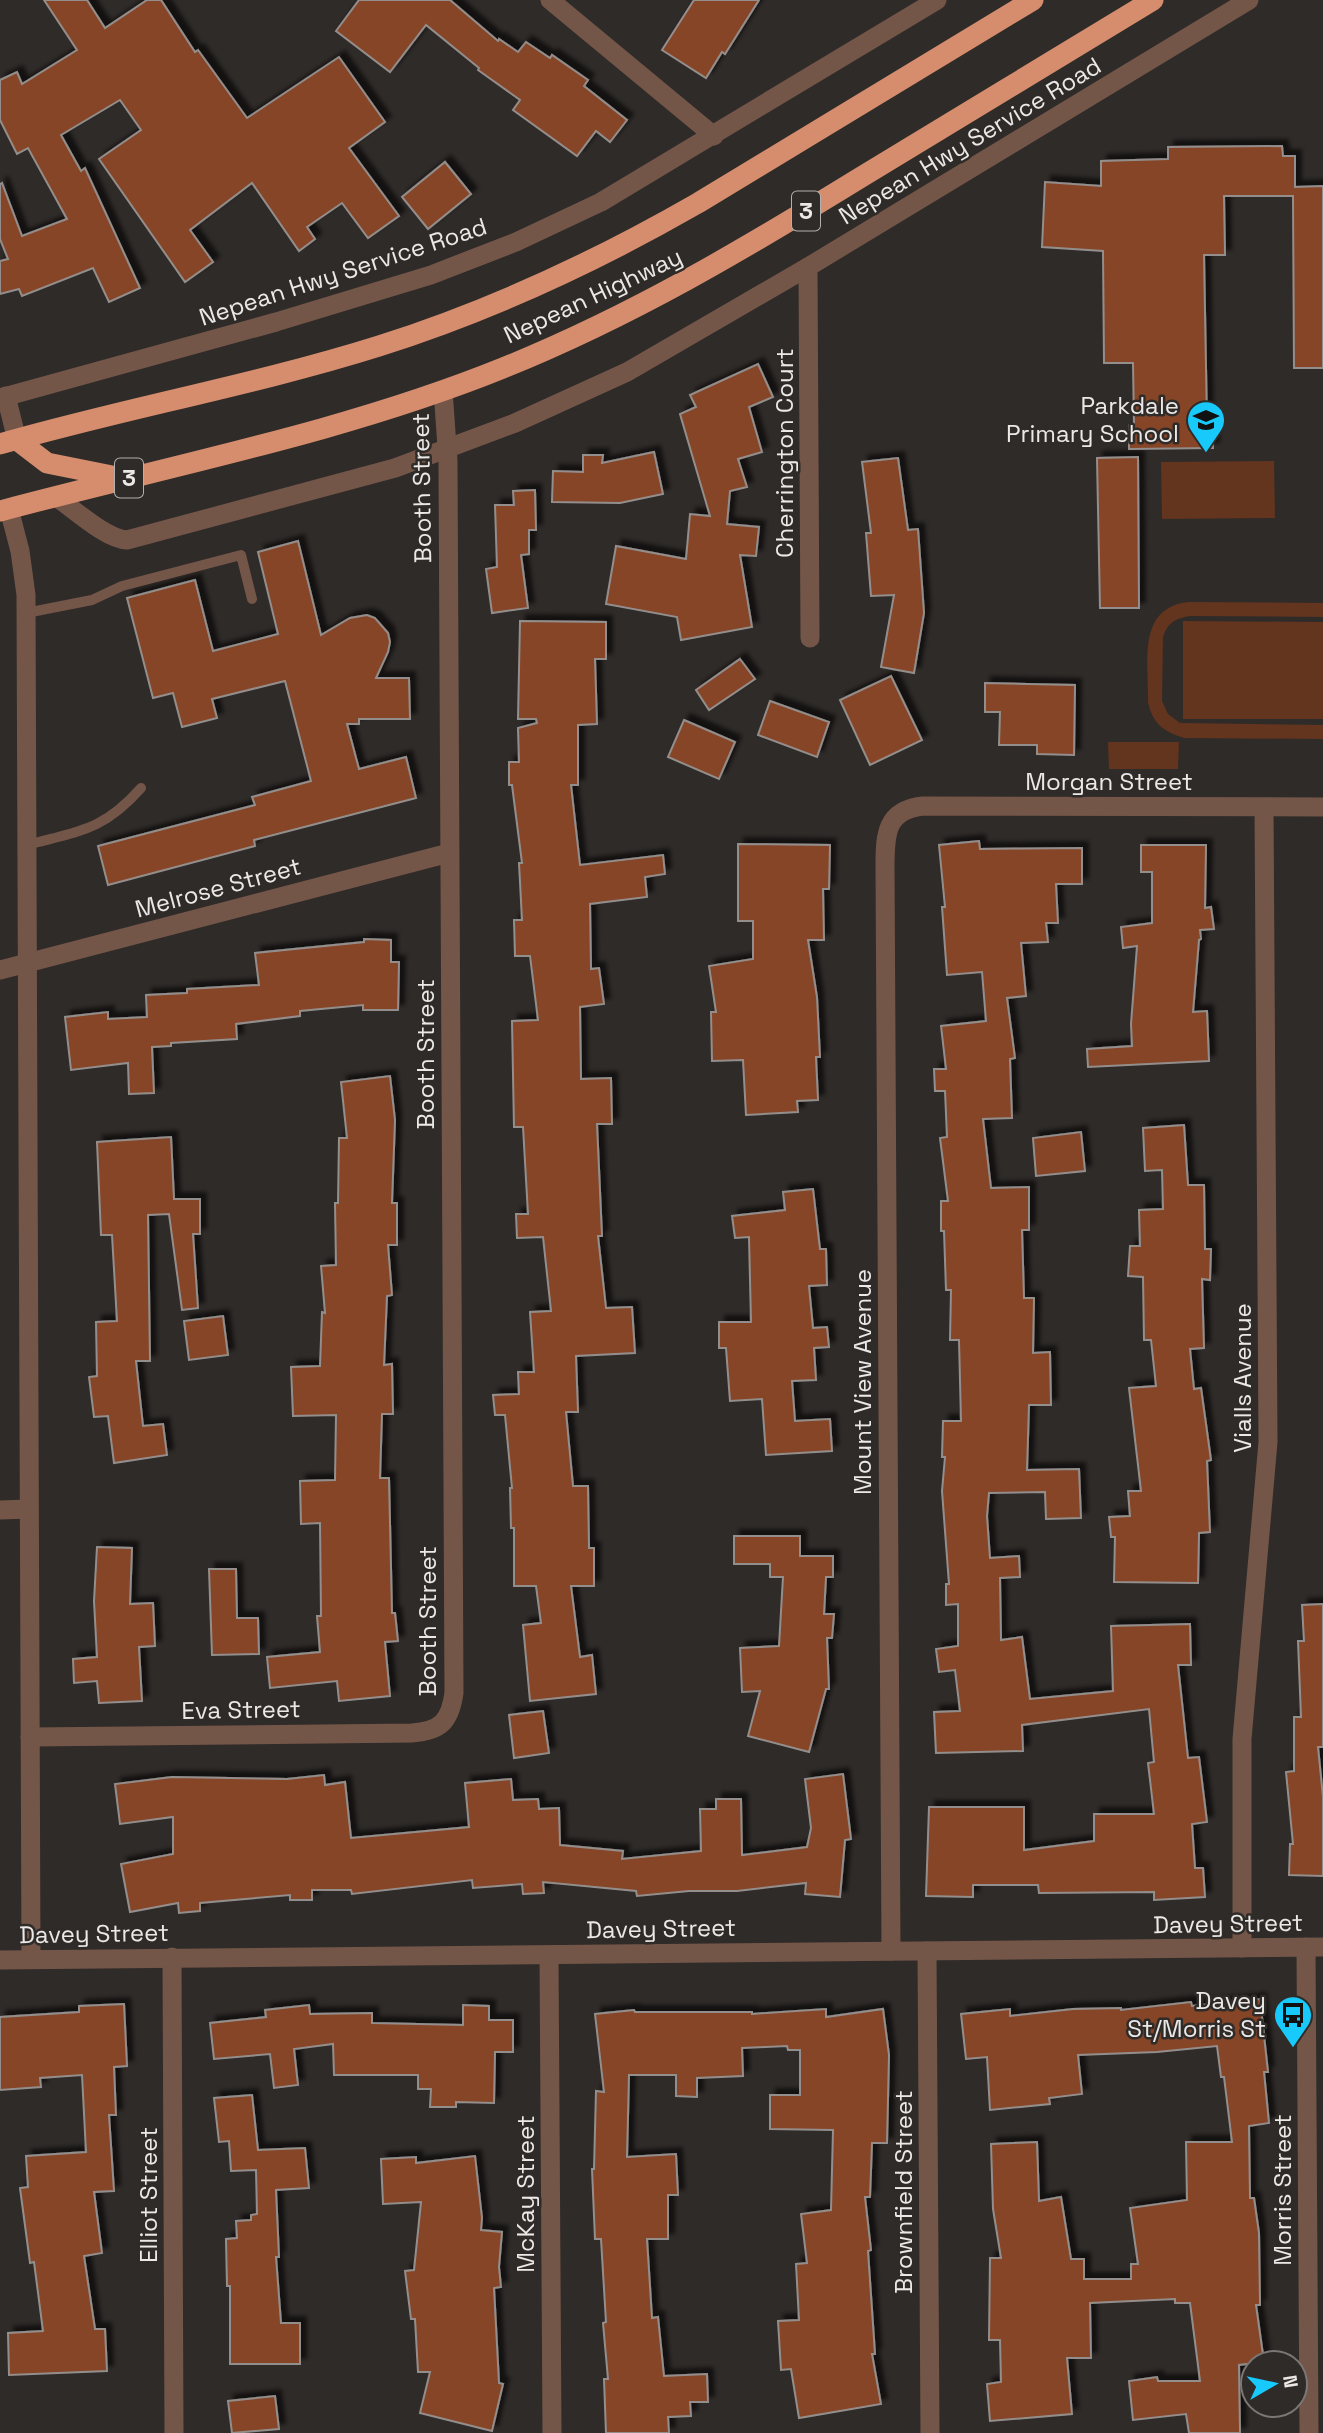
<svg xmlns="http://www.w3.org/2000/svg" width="1323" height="2433" font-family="'Space Grotesk',sans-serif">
<defs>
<filter id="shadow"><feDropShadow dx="6" dy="-6" stdDeviation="2" flood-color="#0009"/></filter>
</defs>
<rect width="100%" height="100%" fill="#2f2b29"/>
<g fill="#63341e">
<path d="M1274,461l1,57 -113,1 -1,-57z"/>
<path d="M1188,602l135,1v14l-133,-1c-14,2 -23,7 -27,21l-1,64 6,13 12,9 143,2v14l-139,-1c-20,-6 -32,-15 -36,-36 1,-38 -12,-94 40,-100z"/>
<path d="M1183,621l140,1v97h-140z"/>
<path d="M1108,742h71l-1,27h-69z"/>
</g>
<g fill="#864425" stroke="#938e8c" stroke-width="2" filter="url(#shadow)">
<path d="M44,0h43l18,28 42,-28h14l34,52 3,-2 49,68 92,-61 46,65 -36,26 50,68 -31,22 -26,-35 -35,24 8,12 -16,12 -47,-68 -62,47 23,32 -28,20 -86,-123 42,-29 -21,-30 -59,35 20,36 4,-3 55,120 -31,14 -16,-34 -71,28 -3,-7 -19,5v-33l8,-2 -8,-20v-55l2,-1 20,53 45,-17 -39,-71 -11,6 -17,-34v-40l17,-8 5,12 55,-34z"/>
<path d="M359,0h91l48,41 1,-2 19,13 8,-10 24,16 2,-3 36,25 -4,6 43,34 -17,22 -14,-11 -19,25 -64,-46 7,-10 -42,-30 1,-2 -53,-43 -36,47 -54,-41z"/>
<path d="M694,0h65l-34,54 -3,-2 -16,26 -44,-28z"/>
<path d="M1282,146l1,10h12v31l28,-1v182h-29l-1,-172h-69l1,59h-21l3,169h5l1,24 -84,1v-24h5l-1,-62h-29l-1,-112 -61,-4 3,-65 56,4v-25l67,-2v-12z"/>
<path d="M445,162l26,32 -43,35 -26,-32z"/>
<path d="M758,364l15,33 -24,10 13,45 -24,7 9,28 -17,4 -3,33 32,3 -3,29 -16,-1 12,72 -71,13 -4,-23 -71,-13 10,-58 70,13 4,-45 20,2 -30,-102 16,-7 -6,-12z"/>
<path d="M654,452l9,42 -43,9 -68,-1 1,-31 30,1v-17h20l-1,8z"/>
<path d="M1138,457l1,151h-39l-3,-150z"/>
<path d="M898,458l10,72 10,-1 6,84 -10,60 -33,-6 13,-72 -23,1 -5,-63h5l-9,-71z"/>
<path d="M535,490l1,40h-7v24l-8,1 7,53 -36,5 -6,-44 11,-2 -2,-62h19l-1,-14z"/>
<path d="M298,541l23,94 29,-17 17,-3 8,3 13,15 2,9 -2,10 -12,26h33l1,41h-51v5h-12l12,45 47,-12 10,41 -162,42 1,6 -147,39 -10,-39 157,-41 -3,-8 59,-16 -26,-100 -73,18 5,19 -35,9 -9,-34 -20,5 -26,-100 68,-18 18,71 65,-17 -20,-82z"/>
<path d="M520,621l86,1v37h-11l2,65 -19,1v60h-7l9,80 83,-10 2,19 -20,3 2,20 -57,7 1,65 8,-1 5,36 -24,3 1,72 30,-1 1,46h-15l5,112h-4l8,72 26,-1 3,46 -59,3 2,56h-12l7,74h15l1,62h5v38h-23l9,71 12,-2 4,39 -66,7 -7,-76 18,-2 -5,-37h-22v-58h-3l-1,-40h2l-7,-73h-10l-2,-20 26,-1 -1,-22h16l-4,-60 21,-1 -8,-74 -26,1 -1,-24h12l-5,-87h-9l-2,-106 26,-1 -8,-64h-15l-1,-36h8l-3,-57h3l-10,-78h-3v-23h10l-1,-34 19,-5 -1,-4h-18z"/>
<path d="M740,659l15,20 -46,31 -13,-20z"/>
<path d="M891,676l31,64 -52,25 -30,-65z"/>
<path d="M985,683l90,2 -1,70 -37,-1v-9h-38l1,-33h-15z"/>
<path d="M770,701l59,21 -12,35 -59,-22z"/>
<path d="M684,720l51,22 -16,37 -51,-22z"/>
<path d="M979,841l1,8 102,-1v36h-26l2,39h-12l2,19 -27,1 5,53 -19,2 8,60 -5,1 2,59 -29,1 8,69 38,-1v43h-7l2,68h10l-1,55 17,-1 1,53h-22l-2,65 52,-1 2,49 -35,1 -1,-27 -56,1 -2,23 3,42 29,-2 1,21 -20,1 1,62 21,-3 8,62 83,-8 -2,-65 79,-2 1,41h-13l10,93 11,-1 8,65 -15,2 3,44h8l2,29 -51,3v-8l-115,1 -1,-8h-65v12l-47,-1 3,-89h95v43l70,-9v-27h60l-6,-51 6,-1 -5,-53 -127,16 1,26 -87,2 -2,-41 26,-1 -5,-41 -16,2 -3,-23 22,-3v-42l-12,1v-21h3l-7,-93 3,-34h-3l1,-36h18l-2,-81h-9l1,-50h-5l-2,-59h-3v-30h7l-8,-63 7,-1 -2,-46h-10l-1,-22h12l-5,-43 45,-5 -4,-49 -35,3 -5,-68h3l-6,-62z"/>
<path d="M738,844l92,1 -1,44h-6l1,51h-16l9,57 3,60h-4l2,43 -21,1 1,11 -52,3 -3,-55 -31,1 -1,-49h5l-7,-46 44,-7v-38h-15z"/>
<path d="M1141,845h65l-1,63 6,-1 3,22 -14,1 1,9 -2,1 -6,72 14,-1 2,50 -121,6 -1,-18 45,-3 -1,-22 6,-78 -14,2 -2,-21 31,-4v-51h-11z"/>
<path d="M364,939l27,1v22h8l-1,48h-35v-5l-63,6v5l-64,8 1,15 -66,4v3l-19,1 2,46 -25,1 -1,-31 -57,7 -6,-53 43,-5v7l39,-2 -1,-22 41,-2v-4l72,-4 -4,-32 109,-11z"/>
<path d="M390,1076l5,44 -3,83h5v42h-9l4,50 -5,1 -3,69 8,-1 1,50h-11l-2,64h9l3,135h3l3,28 -13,1 5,54 -51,5 -2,-20 -67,7 -3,-31 53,-5 -3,-36h4l-1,-93 -19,1 -1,-43 35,-1 1,-65 -43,1 -2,-49 29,-1 2,-54 3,1 -4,-47 15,-1 -1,-62h3l1,-65h8l-6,-56z"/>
<path d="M1184,1125l4,60h16l1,64h6l-1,31 -8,-1 2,69 -14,1 4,40 7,-1 10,72 -4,1 3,71 -11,1 -1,50 -84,-1 1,-45h-4l-2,-20 21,-1 -2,-25h13l-12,-103 27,-2 -5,-46h-7l-1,-63 -15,-1 2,-30h10l-1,-36 24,-1 -1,-39 -17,1 -2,-43z"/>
<path d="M1081,1132l4,39 -49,5 -3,-38z"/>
<path d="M171,1137l3,62h26v35h-7l5,74 -16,2 -13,-96 -21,1 2,146h-14l7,65 20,-2 4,31 -53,8 -6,-47 -14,1 -5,-40 8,-1 -1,-54 21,-1 -5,-86h-11l-4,-93z"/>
<path d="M813,1189l7,60h6l1,36 -18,1 4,42 14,-1 2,20 -15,1 2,32 -24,1 3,40 35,-2 2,32 -66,4 -4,-56 -32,2 -4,-53h-7v-26h32l-2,-85 -14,1 -3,-22 53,-6 -2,-18z"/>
<path d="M223,1316l5,39 -39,5 -5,-39z"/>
<path d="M734,1536h66v20h33v21h-7l-2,37h10l-2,24h-5l2,51h-3l-17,63 -61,-16 12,-45 -18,1 -2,-44 39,-2 4,-69h-13v-13h-36z"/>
<path d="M97,1547l35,1 -2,56 23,-1 2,43 -16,1 3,54 -43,2 -2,-22 -23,2 -1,-24 24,-2 -3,-56z"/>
<path d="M209,1569h27l1,49h21l1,36 -47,1z"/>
<path d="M1323,1604v143h-5l5,50v79l-34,-1 1,-31h3l-7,-72 8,-1v-54h7l-3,-76h6l-2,-36z"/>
<path d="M543,1711l6,42 -35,5 -5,-43z"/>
<path d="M843,1774l8,65 -6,1 -5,57 -35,-3 1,-11 -69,8h-48l-52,5 -1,-5 -93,-9 1,11 -21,1 -1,-10 -49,4 -1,-8 -120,14 -1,-4h-39v10h-22v-5l-90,8v8l-21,2 -1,-10 -48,9 -9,-48 52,-10v-37l-53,7 -5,-40 57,-7 115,2 37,-4 1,10 20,-3 6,56 118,-11 -4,-44 46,-4 2,21 25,-1 1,10 20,-1 1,37 63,6 -1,8 79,-8 -1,-42h16v-10h25l1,56 65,-8 4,-19 -6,-49z"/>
<path d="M1260,1999l8,73h-4l5,51 -20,3 1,72h4l5,35 1,72h-4l8,57 -25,3 1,68h-51l-3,-19 -53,6 -4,-39 28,-4 1,4h42l-10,-78h-15v-4l-85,4 1,55h-24l5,56 -82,7 -3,-37 14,-2 -1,-42h-11l1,-82h11l-8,-49 -2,-65 46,-2 2,59 22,-4 10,62h13v20h47v-15h7l-8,-56 57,-8 -1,-58h46l-8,-65h-3l-4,-31 -60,6 -79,3 4,39 -33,4 1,6 -60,6 -3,-53 -21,2 -5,-45 49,-5v7l63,-7 48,-1v2l70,-8 1,4z"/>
<path d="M124,2004l3,62 -13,1 2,48h-7l5,76 -20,1 8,61 -18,3 11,73h10l2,42 -98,4 -1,-42 35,-2 -9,-69 -4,1 -10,-75 8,-1 -2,-31 60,-4 -4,-77 -42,3 1,9 -41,3v-73l79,-5v-6z"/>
<path d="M309,2005l1,9 62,-1v10l91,2v-20l26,1v14h24v32h-18l-1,51 -38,-1v5h-26l1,-18h-13v-14h-84l-1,-31 -39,5 4,36 -24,3 -4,-34 -56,5 -4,-36 56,-6 -1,-7z"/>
<path d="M826,2009v8l57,-8 6,46 -2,88h-15l-2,54h-5l6,53 -3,1 7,103h-3l9,50 -82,14 -8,-49 -10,1 -3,-49 21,-1 -3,-56 11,-1 -6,-49 30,-4 2,-80 -63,-1v-34h30v-45h-12l-1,-4 -45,2 1,28 -46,2v19l-21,-1v-21h-47l-2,82 49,-3 2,41h-10v44h-21l5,79 6,-1 6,59 43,-2 1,28h-18l1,14 -23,1 1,16h-63l-2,-54h4l-5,-56 3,-1 -5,-83h-6l-3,-70h2l2,-78 8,1 -9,-78 39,-4 1,2h117v2z"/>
<path d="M252,2095l6,55 47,-2 4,40 -33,2 3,67h-3l5,66h19v41h-70v-78h-3l-1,-47 11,-1 -1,-17 15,-1v-5l6,-1 -1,-44 -25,1 -2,-30 -10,1 -5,-44z"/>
<path d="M475,2156l7,62 -1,12 21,2 -3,35 2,20 -7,1 5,95 4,1 -11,47 -72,-18 10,-41h-12l-3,-53h-4l-6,-48 9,-1 7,-68 -38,2 -2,-45 35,-2v6z"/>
<path d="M275,2396l4,33 -47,4 -4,-32z"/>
</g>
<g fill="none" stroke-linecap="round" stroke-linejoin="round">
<g stroke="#745649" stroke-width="10">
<path d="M26,613l66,-13 30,-14 119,-31 11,44"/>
<path d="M27,845c52,-14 76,-14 114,-57"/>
</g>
<g stroke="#745649" stroke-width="19">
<path d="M550,0l164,136"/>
<path d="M808,267l2,371"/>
<path d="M6,396l11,44"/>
<path d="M0,398l276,-76 155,-47 85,-33 85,-40 336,-202"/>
<path d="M56,497c18,12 50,42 71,43l268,-72 120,-45 112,-51 181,-105 441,-267"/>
<path d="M9,509l11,42 6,44 5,1364"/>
<path d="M0,970l449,-117"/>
<path d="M0,1510l29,-1"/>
<path d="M30,1737l382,-4c29,-2 38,-12 42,-40l-6,-1232 -5,-71"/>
<path d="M1306,1947l3,486"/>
<path d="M1242,1948v-209l26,-297 -4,-635"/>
<path d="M891,1951l-6,-1085c0,-32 1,-56 38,-60l400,1"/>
<path d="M927,1951l3,482"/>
<path d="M549,1955l3,478"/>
<path d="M172,1957l2,476"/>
<path d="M0,1960l1323,-13"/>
</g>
<g stroke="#d68d6d" stroke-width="21">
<path d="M17,440l30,23 70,14"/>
<path d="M0,444c125,-36 255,-59 379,-98 111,-35 218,-85 319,-143l335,-203"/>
<path d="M0,511c168,-45 342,-78 503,-143 129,-52 243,-120 360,-192 97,-59 193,-117 290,-176"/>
</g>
</g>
<defs>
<symbol id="school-pin" viewBox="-11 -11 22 30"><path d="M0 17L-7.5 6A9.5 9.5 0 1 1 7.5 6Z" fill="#18cafc" stroke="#2f2b29"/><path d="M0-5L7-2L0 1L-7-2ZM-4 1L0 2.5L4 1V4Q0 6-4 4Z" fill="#111"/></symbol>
<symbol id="bus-pin" viewBox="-11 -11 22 30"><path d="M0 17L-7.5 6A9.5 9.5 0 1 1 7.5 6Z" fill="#18cafc" stroke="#2f2b29"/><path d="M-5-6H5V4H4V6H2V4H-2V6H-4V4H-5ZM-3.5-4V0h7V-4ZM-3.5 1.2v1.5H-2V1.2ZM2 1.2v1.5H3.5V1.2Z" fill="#111"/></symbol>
</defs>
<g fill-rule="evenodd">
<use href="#school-pin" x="1184" y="398" width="44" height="60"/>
<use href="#bus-pin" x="1271" y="1993" width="44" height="60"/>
</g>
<g text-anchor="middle" stroke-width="5" stroke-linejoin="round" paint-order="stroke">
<g fill="#2f2b29" stroke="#b3b0ae" stroke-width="2">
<rect x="792" y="191.5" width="28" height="39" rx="5"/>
<rect x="115" y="458.5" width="28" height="39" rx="5"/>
</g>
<g font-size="23" font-weight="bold" fill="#ebe9e7">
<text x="806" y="219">3</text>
<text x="129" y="486">3</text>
</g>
<g font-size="24" fill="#ebe9e7" stroke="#2f2b29">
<text transform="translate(970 141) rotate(-31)" y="8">Nepean Hwy Service Road</text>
<text transform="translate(343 272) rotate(-18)" y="8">Nepean Hwy Service Road</text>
<text transform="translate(593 296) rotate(-25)" y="8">Nepean Highway</text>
<text transform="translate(785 453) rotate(-90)" y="8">Cherrington Court</text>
<text transform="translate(422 488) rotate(-91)" y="8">Booth Street</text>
<text x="1109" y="790">Morgan Street</text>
<text transform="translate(218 888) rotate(-15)" y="8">Melrose Street</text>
<text transform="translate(426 1054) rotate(-90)" y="8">Booth Street</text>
<text transform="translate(1243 1378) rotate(-90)" y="8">Vialls Avenue</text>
<text transform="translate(863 1382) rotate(-90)" y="8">Mount View Avenue</text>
<text transform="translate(428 1621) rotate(-90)" y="8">Booth Street</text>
<text transform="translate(241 1710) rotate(-1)" y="8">Eva Street</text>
<text transform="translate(1228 1924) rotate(-1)" y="8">Davey Street</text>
<text transform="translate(661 1929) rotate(-1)" y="8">Davey Street</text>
<text transform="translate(94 1934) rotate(-1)" y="8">Davey Street</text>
<text transform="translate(1283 2190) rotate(-90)" y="8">Morris Street</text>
<text transform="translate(904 2192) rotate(-90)" y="8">Brownfield Street</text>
<text transform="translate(526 2194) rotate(-90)" y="8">McKay Street</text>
<text transform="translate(149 2195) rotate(-90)" y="8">Elliot Street</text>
</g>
<g font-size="24" fill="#ebe9e7" stroke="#2f2b29" text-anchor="end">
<text x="1179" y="414">Parkdale<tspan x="1179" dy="28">Primary School</tspan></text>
<text x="1266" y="2009">Davey<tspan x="1266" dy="28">St/Morris St</tspan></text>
</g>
</g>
<g transform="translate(1274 2384) rotate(81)"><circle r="33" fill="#2f2b29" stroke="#7a7775" stroke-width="2"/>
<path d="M0-5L12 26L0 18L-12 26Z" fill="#18cafc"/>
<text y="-10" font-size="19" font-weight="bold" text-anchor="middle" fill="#ebe9e7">N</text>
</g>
</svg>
